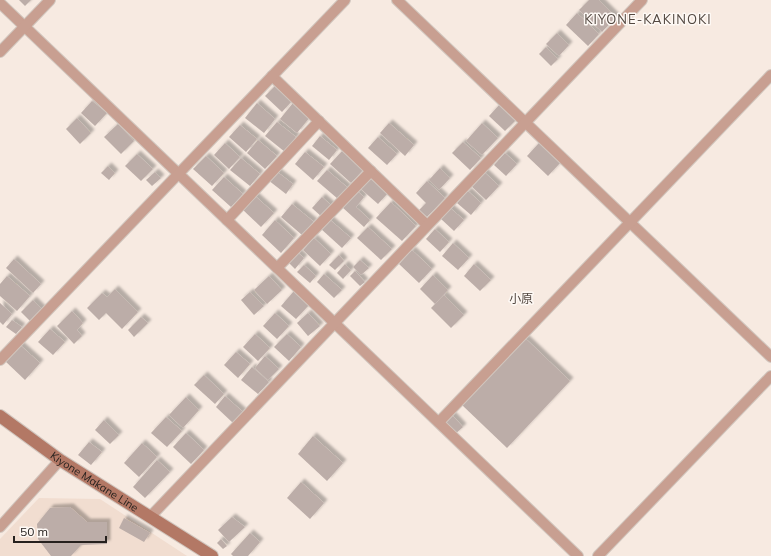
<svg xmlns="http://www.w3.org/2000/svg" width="771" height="556" font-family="Mulish,'Noto Sans JP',sans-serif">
<defs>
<filter id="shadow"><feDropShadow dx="3.5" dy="-3.5" stdDeviation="1" flood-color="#0004"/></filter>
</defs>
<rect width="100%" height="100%" fill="#f7eae1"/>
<path fill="#f1ddd0" d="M39,498l61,1 87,57h-187v-17z"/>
<g fill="#bcada8" filter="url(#shadow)">
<path d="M19,0h12l-6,6z"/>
<path d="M589,0h10l17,17 -14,15 -23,-22z"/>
<path d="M577,13l22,21 -11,12 -22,-21z"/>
<path d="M557,33l12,12 -10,11 -13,-12z"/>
<path d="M546,47l12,12 -7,7 -12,-12z"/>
<path d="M276,85l16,16 -10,11 -17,-16z"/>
<path d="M92,101l15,12 -12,13 -14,-13z"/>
<path d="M257,103l18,16 -11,14 -19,-15z"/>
<path d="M293,103l17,14 -13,16 -17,-14z"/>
<path d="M501,103l17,15 -13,13 -16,-15z"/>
<path d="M77,118l14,15 -11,11 -14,-15z"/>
<path d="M277,122l19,15 -11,15 -20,-16z"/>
<path d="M389,123l25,22 -9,11 -25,-23z"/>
<path d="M482,123l16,15 -16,17 -16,-14z"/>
<path d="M118,124l16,17 -13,13 -17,-17z"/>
<path d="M240,125l17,14 -11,13 -17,-15z"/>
<path d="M320,136l17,14 -8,10 -17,-14z"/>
<path d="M378,137l19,17 -10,11 -19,-17z"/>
<path d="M258,140l19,16 -12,13 -18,-16z"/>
<path d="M463,142l18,16 -11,12 -18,-17z"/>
<path d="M225,143l15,14 -11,12 -15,-14z"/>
<path d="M539,143l22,19 -13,14 -21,-20z"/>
<path d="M344,149l21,19 -14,15 -21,-19z"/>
<path d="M305,152l19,15 -11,13 -18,-16z"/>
<path d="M505,153l12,11 -11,12 -12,-11z"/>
<path d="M137,154l16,15 -12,12 -16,-15z"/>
<path d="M206,156l18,17 -12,13 -19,-17z"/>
<path d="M241,158l19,16 -10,12 -20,-16z"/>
<path d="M108,166l7,7 -6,7 -8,-7z"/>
<path d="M440,168l10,10 -11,12 -10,-10z"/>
<path d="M327,170l21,18 -10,11 -21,-18z"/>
<path d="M482,170l17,16 -13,14 -17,-16z"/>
<path d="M276,171l17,13 -7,10 -18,-14z"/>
<path d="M155,172l6,6 -9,8 -6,-6z"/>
<path d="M224,177l19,17 -12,13 -19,-17z"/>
<path d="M372,178l16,15 -10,11 -17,-15z"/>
<path d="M427,181l18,17 -18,19 -8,-7 7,-7 -10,-10z"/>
<path d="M357,191l7,6 -8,10 14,13 -6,7 -22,-20z"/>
<path d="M468,191l13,12 -10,12 -14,-12z"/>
<path d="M254,195l20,18 -13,14 -19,-18z"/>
<path d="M322,197l11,10 -10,11 -11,-10z"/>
<path d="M391,202l25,24 -14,15 -26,-23z"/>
<path d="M292,204l22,18 -12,13 -21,-18z"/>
<path d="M449,207l15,13 -10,11 -14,-13z"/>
<path d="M329,219l22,19 -9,10 -22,-20z"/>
<path d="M275,220l19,18 -13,15 -19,-18z"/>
<path d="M368,227l24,22 -11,11 -24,-22z"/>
<path d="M435,229l14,13 -9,10 -14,-13z"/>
<path d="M314,238l17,16 -11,12 -17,-16z"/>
<path d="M453,243l16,15 -11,12 -16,-14z"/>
<path d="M412,250l20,19 -13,14 -20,-19z"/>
<path d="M297,252l7,6 -9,11 -6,-6z"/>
<path d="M339,255l5,6 -9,9 -6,-5z"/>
<path d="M14,259l27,25 -8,9 -27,-25z"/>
<path d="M360,260l9,8 -8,7 -8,-8z"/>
<path d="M345,264l6,6 -8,9 -6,-6z"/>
<path d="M474,264l17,16 -11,11 -16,-15z"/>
<path d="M304,265l12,11 -6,7 -13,-11z"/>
<path d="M355,271l10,11 -5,4 -10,-10z"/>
<path d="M324,274l18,16 -8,8 -17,-16z"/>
<path d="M433,275l15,15 -13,14 -15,-15z"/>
<path d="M7,276l23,20 -13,15 -17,-15v-12z"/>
<path d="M269,276l13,14 -15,14 -13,-14z"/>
<path d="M115,289l23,23 -16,17 -16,-16 -7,7 -12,-12 15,-15 5,4z"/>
<path d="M294,291l15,14 -13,14 -15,-13z"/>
<path d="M250,292l14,14 -10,9 -13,-15z"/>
<path d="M444,295l20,20 -13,13 -20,-20z"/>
<path d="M33,300l10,10 -12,12 -10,-10z"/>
<path d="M0,303l12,11 -9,11 -3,-3z"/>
<path d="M72,311l11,12 -6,7 5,6 -8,8 -17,-18z"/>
<path d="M275,313l14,13 -12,13 -14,-13z"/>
<path d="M308,313l12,13 -12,10 -11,-13z"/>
<path d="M141,317l7,6 -14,14 -6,-7z"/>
<path d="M12,320l10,7 -6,7 -10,-7z"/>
<path d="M50,329l15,13 -12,13 -15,-13z"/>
<path d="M255,334l15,14 -12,13 -15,-14z"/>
<path d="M287,334l14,13 -12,14 -15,-14z"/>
<path d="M525,338l45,43 -63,67 -45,-43z"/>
<path d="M20,345l20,18 -15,17 -20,-19z"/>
<path d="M236,352l14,12 -12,14 -14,-13z"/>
<path d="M265,356l14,13 -11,11 -13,-12z"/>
<path d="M252,367l17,15 -11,12 -17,-14z"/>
<path d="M204,375l20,19 -9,10 -21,-19z"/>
<path d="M225,396l18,16 -10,11 -17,-16z"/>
<path d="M186,397l13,13 -16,18 -14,-13z"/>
<path d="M452,415l11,12 -9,8 -11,-12z"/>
<path d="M166,417l16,14 -15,16 -16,-14z"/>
<path d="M104,420l15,15 -9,9 -15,-14z"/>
<path d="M186,433l18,17 -13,14 -18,-17z"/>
<path d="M313,436l30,27 -16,18 -29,-27z"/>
<path d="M89,442l13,10 -11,13 -13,-10z"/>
<path d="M142,443l15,14 -18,20 -15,-14z"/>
<path d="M157,460l13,12 -25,26 -12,-11z"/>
<path d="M301,482l23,21 -14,16 -23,-21z"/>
<path d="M70,507l17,15h20v22l-26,1 -10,11h-20l-13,-17 -1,-15 13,-16z"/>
<path d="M232,517l13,10 -16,15 -11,-12z"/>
<path d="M124,518l26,15 -6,9 -25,-14z"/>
<path d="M250,533l10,9 -12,14h-15l-2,-2z"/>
<path d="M221,539l6,7 -4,3 -6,-6z"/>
</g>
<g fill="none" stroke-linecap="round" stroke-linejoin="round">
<defs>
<g id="minor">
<path d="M397,0l374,357"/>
<path d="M0,3l578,553"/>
<path d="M0,52l50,-52"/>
<path d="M272,76l155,149"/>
<path d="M227,220l92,-99"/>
<path d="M277,268l94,-97"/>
<path d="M0,360l345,-360"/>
<path d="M439,422l332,-347"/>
<path d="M151,516l491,-516"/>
<path d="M0,527l60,-67"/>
<path d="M598,556l173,-180"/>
</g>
<g id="secondary">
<path id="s1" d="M0,416l60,44 152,96"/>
</g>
</defs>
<use href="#minor" stroke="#d1c6be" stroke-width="12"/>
<use href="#secondary" stroke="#d1c6be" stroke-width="14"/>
<use href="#minor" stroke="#c89f91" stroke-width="10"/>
<use href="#secondary" stroke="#b37865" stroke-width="12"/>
</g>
<g text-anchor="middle" stroke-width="3" stroke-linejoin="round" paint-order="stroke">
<g font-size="11" fill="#26211e" stroke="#fef9f5">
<text dy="4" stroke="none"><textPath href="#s1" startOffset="115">Kiyone Makane Line</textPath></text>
</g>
<g font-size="12" fill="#534841" stroke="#fef9f5">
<text x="521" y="303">小原</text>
</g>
<g font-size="13" letter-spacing="1" fill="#534841" stroke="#fef9f5">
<text x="648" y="24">KIYONE-KAKINOKI</text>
</g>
</g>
<path d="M14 536v6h92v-6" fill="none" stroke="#26211e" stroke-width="2"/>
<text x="20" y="536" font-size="12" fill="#26211e" stroke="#fef9f5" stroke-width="3" paint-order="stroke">50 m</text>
</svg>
